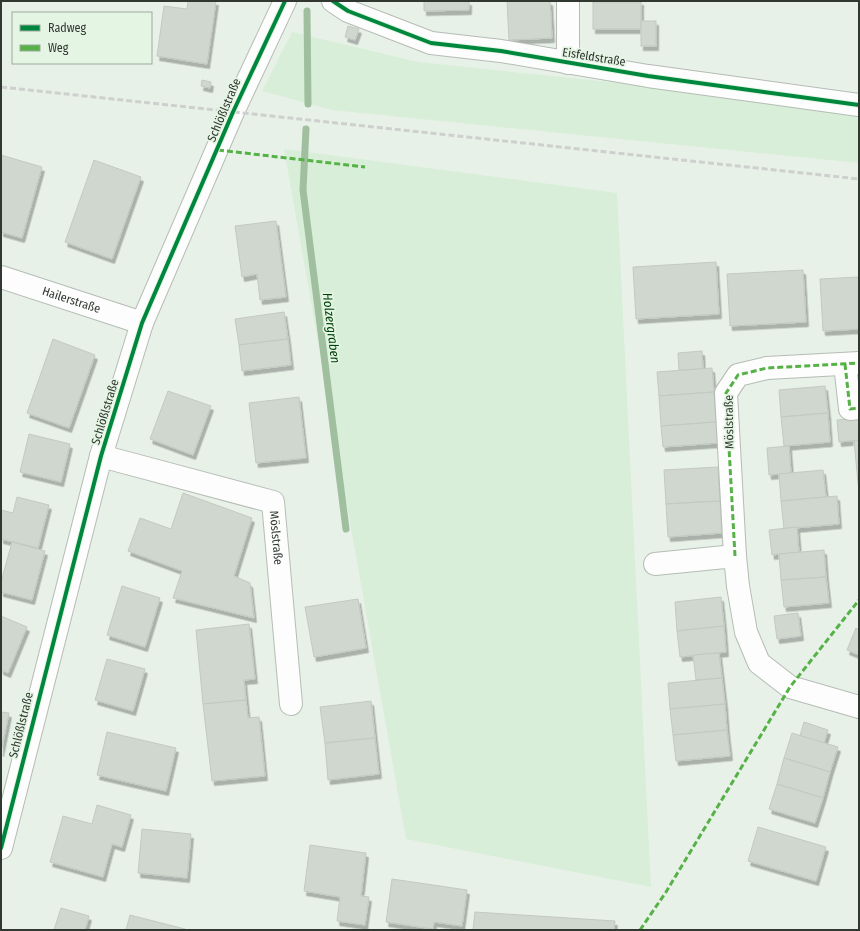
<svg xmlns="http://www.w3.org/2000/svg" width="860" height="931" font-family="'Fira Sans Condensed',sans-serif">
<defs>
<filter id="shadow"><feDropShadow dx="2.5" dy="4.5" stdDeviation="0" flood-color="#0004"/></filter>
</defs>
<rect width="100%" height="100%" fill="#e8f1e8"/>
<g fill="#d8eed8">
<path d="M292,32l126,30 240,25 201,30v46l-527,-53 -70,-19z"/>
<path d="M284,149l333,44 34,694 -245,-48z"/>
</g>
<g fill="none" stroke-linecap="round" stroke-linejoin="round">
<g stroke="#9fbf9f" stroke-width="7">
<path d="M307,11l1,93"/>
<path d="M306,129l-3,61 43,339"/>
</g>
</g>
<g fill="#cfd7cf" stroke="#c2c9c2" filter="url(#shadow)">
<path d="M188,1h28l-9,63 -50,-8 7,-50 23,3z"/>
<path d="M424,1h45v9l-45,1z"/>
<path d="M507,1h43l2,37 -43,2z"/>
<rect x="593" y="1" width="48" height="1"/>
<rect x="593" y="2" width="48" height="27"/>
<rect x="641" y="21" width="15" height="25"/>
<path d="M348,26l11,3 -4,11 -10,-3z"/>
<path d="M202,80l9,2 -1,6 -9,-2z"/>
<path d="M1,155l41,12 -20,71 -21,-6z"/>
<path d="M94,160l47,17 -29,82 -47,-17z"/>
<path d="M276,221l10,76 -26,3 -3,-26 -15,3 -7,-51z"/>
<path d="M716,262l3,52 -83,5 -3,-52z"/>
<path d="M803,270l3,52 -76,4 -3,-52z"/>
<path d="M859,277v52l-36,2 -3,-52z"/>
<path d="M284,312l4,27 -49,6 -4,-26z"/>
<path d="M53,339l42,16 -26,73 -42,-15z"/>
<path d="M288,339l3,26 -49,6 -3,-26z"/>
<path d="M702,351l1,18 -24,1 -1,-17z"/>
<path d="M712,368l2,24 -55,4 -2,-24z"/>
<path d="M825,386l3,27 -47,4 -2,-27z"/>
<path d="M168,391l43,15 -18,49 -43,-16z"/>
<path d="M714,392l2,30 -55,4 -2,-30z"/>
<path d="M299,397l7,61 -50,5 -7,-60z"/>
<path d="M828,413l2,29 -46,4 -3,-29z"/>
<path d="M859,418v22l-20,2 -2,-22z"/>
<path d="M716,422l2,21 -55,4 -2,-21z"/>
<path d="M29,434l41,10 -9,38 -41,-10z"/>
<path d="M859,440v53l-5,-52z"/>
<path d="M789,446l2,27 -22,2 -2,-27z"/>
<path d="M718,467l2,34 -54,3 -2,-34z"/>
<path d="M823,470l3,27 -45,4 -2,-27z"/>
<path d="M183,493l69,25 -18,58 16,7 4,35 -81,-20 9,-27 -54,-20 12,-33 31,11z"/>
<path d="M837,496l2,28 -55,5 -3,-28z"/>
<path d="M17,497l32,8 -11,43 -37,-9v-29l12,3z"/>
<path d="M720,501l2,32 -54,4 -2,-33z"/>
<path d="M797,527l2,25 -27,3 -3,-25z"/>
<path d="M12,542l33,9 -13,49 -31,-8v-10z"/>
<path d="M824,550l2,27 -45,3 -2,-26z"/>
<path d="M826,577l3,26 -45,4 -3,-27z"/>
<path d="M122,586l38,12 -15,49 -38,-12z"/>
<path d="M721,597l3,29 -47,5 -2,-29z"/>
<path d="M358,599l8,49 -52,9 -9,-50z"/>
<path d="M798,613l3,23 -24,3 -3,-23z"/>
<path d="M1,616l26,11 -19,46 -7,-3z"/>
<path d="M249,624l6,55 -11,1 2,20 -43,4 -7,-74z"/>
<path d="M724,626l2,26 -46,5 -3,-26z"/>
<path d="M856,628l3,2v25l-12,-5z"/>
<path d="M719,653l3,25 -26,2 -3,-25z"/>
<path d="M107,659l38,10 -12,42 -38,-11z"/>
<path d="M722,678l3,26 -55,5 -2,-26z"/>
<path d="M246,700l2,18 11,-1 6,59 -53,5 -9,-77z"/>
<path d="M371,701l4,37 -50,5 -5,-36z"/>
<path d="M725,704l2,26 -54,5 -3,-26z"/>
<path d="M1,712l8,1 -8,39z"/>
<path d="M804,722l24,8 -4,13 -24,-7z"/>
<path d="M727,730l3,26 -54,5 -3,-26z"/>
<path d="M107,732l69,16 -10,43 -69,-16z"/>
<path d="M792,733l46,14 -8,25 -46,-14z"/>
<path d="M375,738l4,36 -51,6 -3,-37z"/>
<path d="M784,758l46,14 -7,26 -46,-14z"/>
<path d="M777,784l46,14 -8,25 -46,-14z"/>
<path d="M97,805l34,10 -9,32 -10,-3 -9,33 -53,-15 13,-46 29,8z"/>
<path d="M758,827l68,20 -10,34 -68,-20z"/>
<path d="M142,829l49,5 -4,44 -49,-5z"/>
<path d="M310,845l56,8 -5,43 8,1 -4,28 -28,-4 3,-24 -36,-6z"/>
<path d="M392,879l75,11 -5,36 -28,-4 -1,7 -47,-7z"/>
<path d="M61,908l28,8 -4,14h-31z"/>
<path d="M475,912l140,9 -1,9h-141z"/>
<path d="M130,915l55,14 -1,1h-58z"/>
</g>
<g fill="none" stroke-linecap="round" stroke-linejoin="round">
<defs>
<g id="minor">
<path d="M333,1l15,10 83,32 70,8 147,25 211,29"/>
<path d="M568,1v62"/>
<path id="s1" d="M1,277l141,46"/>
<path d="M845,364l5,45 9,-1"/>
<path id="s2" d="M101,456l172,46 18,202"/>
<path d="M735,556l-9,-163 12,-18 29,-7 92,-5"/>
<path d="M655,564l80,-8 3,30 8,46 13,31 31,24 69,20"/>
</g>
<path id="tertiary" d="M1,848l100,-392 41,-133 91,-211 52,-111"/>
</defs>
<use href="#minor" stroke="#b5bcb5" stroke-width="24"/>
<use href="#tertiary" stroke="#b5bcb5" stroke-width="24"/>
<use href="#minor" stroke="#fcfdfc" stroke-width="22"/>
<use href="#tertiary" stroke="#fcfdfc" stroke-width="22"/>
<path stroke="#cdd0cd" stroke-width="3" stroke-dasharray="6 3" stroke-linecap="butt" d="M1,87l858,92"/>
<g stroke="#56b246" stroke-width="3" stroke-dasharray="6 3" stroke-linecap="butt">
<path d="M218,150l147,17"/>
<path d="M845,364l5,45 9,-1"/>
<path d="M735,556l-9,-163 12,-18 29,-7 92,-5"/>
<path d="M640,930l26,-38 124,-205 69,-87"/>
</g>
<defs>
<g id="cycleway">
<path d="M333,1l15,10 83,32 70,8 147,25 211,29"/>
<path d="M1,848l100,-392 41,-133 91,-211 52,-111"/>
</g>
</defs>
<use href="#cycleway" stroke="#e5f5e4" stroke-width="6"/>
<use href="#cycleway" stroke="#00873e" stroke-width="4"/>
</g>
<g text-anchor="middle" stroke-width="3.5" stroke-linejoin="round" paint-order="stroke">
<g font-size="12" fill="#313731" stroke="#e5f5e4">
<text transform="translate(594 57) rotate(9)" y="4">Eisfeldstraße</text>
<text transform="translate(224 110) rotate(-67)" y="4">Schlößlstraße</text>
<text dy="4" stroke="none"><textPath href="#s1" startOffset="74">Hailerstraße</textPath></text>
<text transform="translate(105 412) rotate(-73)" y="4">Schlößlstraße</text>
<text transform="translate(729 422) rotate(-91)" y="4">Möslstraße</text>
<text dy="4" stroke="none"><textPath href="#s2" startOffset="214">Möslstraße</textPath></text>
<text transform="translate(21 725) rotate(-76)" y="4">Schlößlstraße</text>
</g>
<g font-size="13" font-style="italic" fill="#00430a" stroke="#e5f5e4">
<text transform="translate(332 328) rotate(83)" y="5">Holzergraben</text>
</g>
</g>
<rect width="860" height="931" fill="none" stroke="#313731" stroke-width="4"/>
<rect x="12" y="12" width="140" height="52" fill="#e5f5e4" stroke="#9da99c"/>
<rect x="20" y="25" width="20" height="6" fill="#00873e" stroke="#9da99c"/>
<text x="48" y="32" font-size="12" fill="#313731">Radweg</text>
<rect x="20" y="45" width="20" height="6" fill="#56b246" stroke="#9da99c"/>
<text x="48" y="52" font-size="12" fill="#313731">Weg</text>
</svg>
